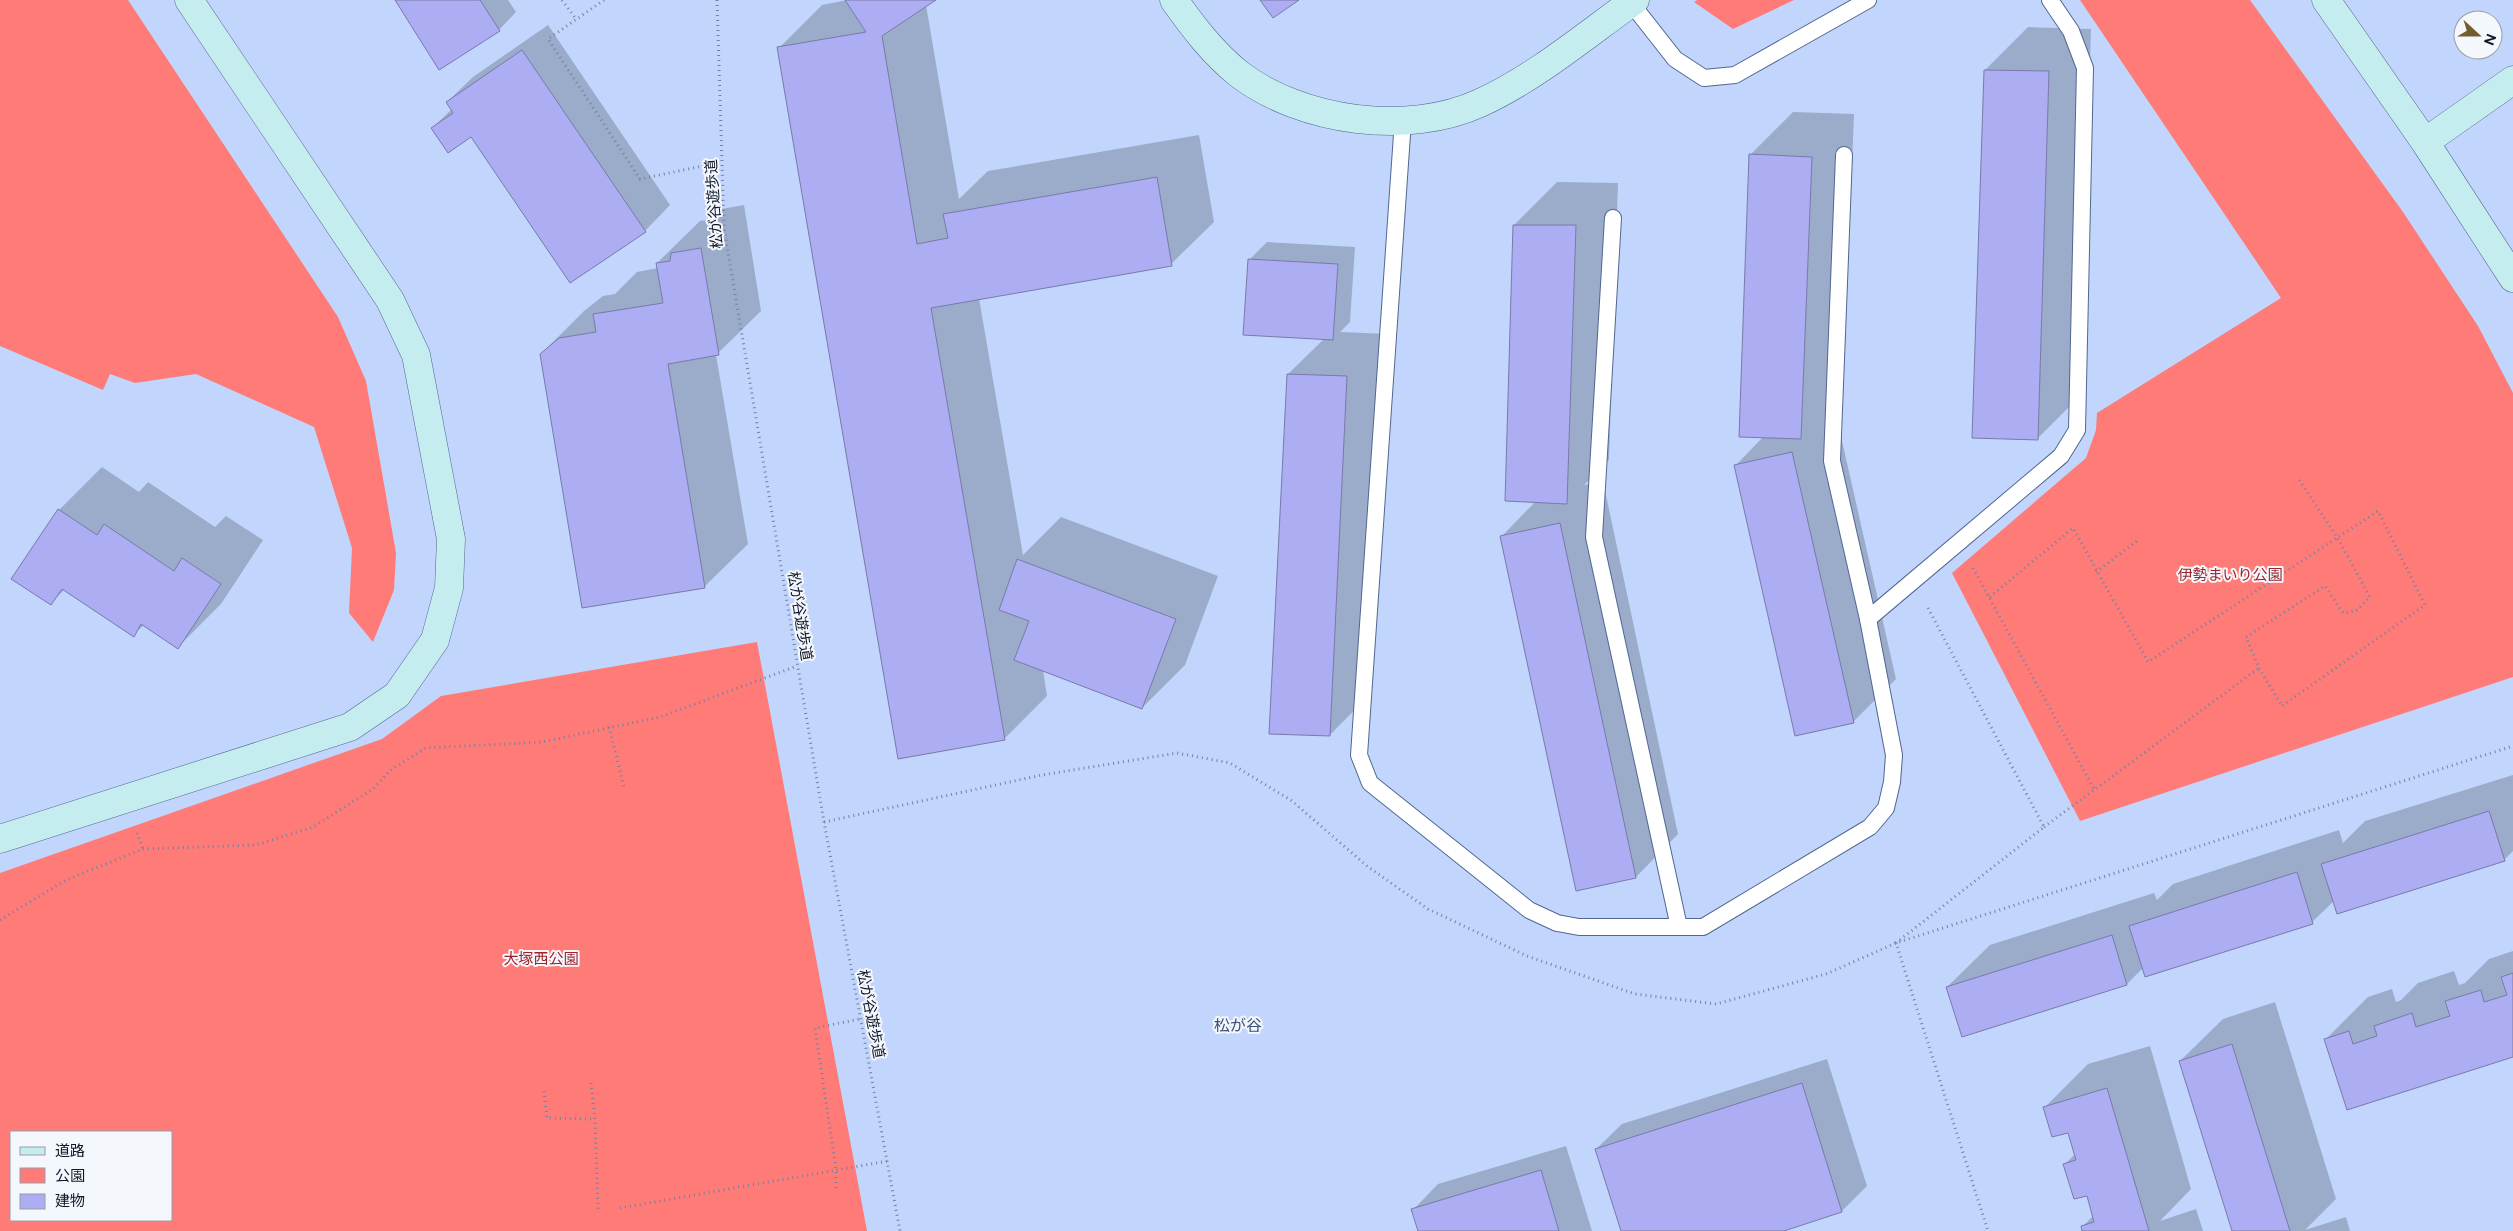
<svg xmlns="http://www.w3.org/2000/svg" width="2513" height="1231" font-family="Figtree,'Noto Sans JP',sans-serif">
<rect width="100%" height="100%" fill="#c2d6fd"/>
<g fill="#ff7b78" fill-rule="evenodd">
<path d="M0,0h128l210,317 28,64 30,172 -2,37 -21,52 -24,-29 3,-65 -38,-121 -118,-53 -61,9 -25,-9 -7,16 -103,-44z"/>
<path d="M1697,0h97l-61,29 -39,-27z"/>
<path d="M2080,0h170l153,212 75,114 35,67v284l-433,144 -128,-248 134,-115 10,-28 1,-17 184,-115z"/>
<path d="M757,642l110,589h-867v-358l382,-134 59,-43zM11,1132h160v88h-160z"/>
</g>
<g fill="#0003">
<path d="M397,0h111l8,12 -17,18z"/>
<path d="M847,0h87l-8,5 33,194 29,-28 211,-36 15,87 -43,42 -192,34 44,257 38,-38 157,59 -33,89 -43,43 -99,-38 4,26 -43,43 -225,-691 43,-43z"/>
<path d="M548,25l122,180 -25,26 -174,-96 -39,-7 20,-19 -5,-7 26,-25z"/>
<path d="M2028,27l63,2 -11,367 -43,43 -52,-369z"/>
<path d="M1793,112l61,2 -11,281 -17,17 9,-2 61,269 -43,43 -118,-256 29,-30 -14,-281z"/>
<path d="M1557,182l61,1 -9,277 -25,25 19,-4 75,353 -42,43 -134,-341 34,-35 -22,-276z"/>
<path d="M744,205l17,106 -45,44 32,189 -43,42 -122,21 -42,-253 43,-43 19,-15 12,-2 22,-22 21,-4 -1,-5 43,-42 6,-1 10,-10z"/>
<path d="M1267,242l88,5 -5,75 -10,10 49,2 -17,358 -42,43 -42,-361 36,-35 -75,-79z"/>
<path d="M102,467l37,25 9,-10 67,45 11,-11 37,24 -42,64 -43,43 -34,-22 -11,10 -68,-46 -15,15 9,-94z"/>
<path d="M2513,775v76l-9,9 -170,41 -22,21 -169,46 -16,16 -180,3 43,-42 164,-52 3,7 16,-16 166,-54 4,13 22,-22z"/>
<path d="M2513,951v105l-166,53 -21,-70 42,-42 24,-8 4,13 5,-2 17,-17 36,-12 5,14 6,-2 24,-24z"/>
<path d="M2275,1002l61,197 -31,31 41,-13 4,14h-117l-53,-170 43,-42z"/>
<path d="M2150,1046l41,143 -31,32 36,-12 7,22h-119l-2,-4 12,-12 -6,-21 -23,-30 10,-10 -7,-22 -23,-25 43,-43z"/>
<path d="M1827,1059l40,127 -25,25 -62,20h-158l-26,-82 26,-25z"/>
<path d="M1566,1146l26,85h-173l-6,-21 25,-26z"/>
</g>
<g fill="#acadf2" stroke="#797aa9">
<path d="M395,0h85l20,31 -61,39z"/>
<path d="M845,0h91l-54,36 35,208 31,-6 -5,-24 214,-37 15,89 -241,42 74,432 -107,19 -121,-712 89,-15z"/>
<path d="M1260,0h39l-26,18z"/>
<path d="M522,50l124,182 -76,51 -99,-146 -23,16 -17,-25 22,-15 -7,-11z"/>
<path d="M1984,70l65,1 -11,369 -66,-2z"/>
<path d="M1749,154l63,3 -11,282 -62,-2z"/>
<path d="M1513,225h63l-9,279 -62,-3z"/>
<path d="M701,248l18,107 -51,9 37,224 -123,20 -42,-254 19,-16 37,-6 -3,-18 70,-11 -7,-40 14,-2 1,-8z"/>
<path d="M1248,259l90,5 -5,76 -90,-5z"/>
<path d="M1287,374l60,2 -17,360 -61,-2z"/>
<path d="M1792,452l62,271 -59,13 -61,-271z"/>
<path d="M58,509l39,26 7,-11 70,47 8,-13 39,26 -43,65 -37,-25 -7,13 -72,-48 -11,16 -40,-26z"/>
<path d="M1560,523l76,355 -60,13 -76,-355z"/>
<path d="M1017,559l159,60 -34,90 -128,-49 15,-39 -30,-11z"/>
<path d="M2489,811l16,50 -168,53 -16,-50z"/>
<path d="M2297,872l16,52 -168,53 -16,-51z"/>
<path d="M2112,935l15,50 -165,52 -16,-50z"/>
<path d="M2513,973v84l-166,53 -23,-71 25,-8 4,13 24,-8 -3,-10 38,-13 4,14 34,-11 -5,-15 36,-11 3,12 23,-7 -6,-18z"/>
<path d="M2232,1044l58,187h-58l-53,-170z"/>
<path d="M1802,1083l40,129 -58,19h-163l-26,-82z"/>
<path d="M2107,1088l42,143h-67l-1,-5 13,-4 -7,-26 -13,3 -11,-35 13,-4 -8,-27 -16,4 -9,-30z"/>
<path d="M1541,1170l18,61h-141l-7,-22z"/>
</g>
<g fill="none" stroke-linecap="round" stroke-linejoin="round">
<defs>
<g id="lane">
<path d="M1631,3l44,56 29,19 31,-3 133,-75"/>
<path d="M1403,120l-44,635 11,28 159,127 28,13 22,4h124l167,-100 16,-19 6,-26 2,-27 -26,-136 -36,-158 12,-306"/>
<path d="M1613,218l-19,319 85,390"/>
<path d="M1868,619l193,-163 16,-26 8,-362 -14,-37 -21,-31"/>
</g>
<g id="secondary">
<path d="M1174,0c19,27 39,53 65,74 63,48 169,62 241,29 55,-25 106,-68 155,-103"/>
<path d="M2326,0l99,142 88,136"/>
<path d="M2425,142l88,-62"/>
<path d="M0,839l350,-112 47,-32 38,-55 14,-52 2,-49 -35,-184 -26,-55 -201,-300"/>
</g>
</defs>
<use href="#lane" stroke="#516791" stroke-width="18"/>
<use href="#secondary" stroke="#516791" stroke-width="29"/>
<g stroke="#73829f" stroke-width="3" stroke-dasharray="1 4" stroke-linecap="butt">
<path d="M562,0l14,19"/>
<path d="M604,0l-56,39 92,140 82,-17"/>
<path d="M717,0l7,228 100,594 76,409"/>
<path d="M1973,568l121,221"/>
<path d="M2096,572l41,-31"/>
<path d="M1990,597l83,-69 75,134 230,-151 47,94 -143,101 -23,-38 -13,-31 79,-51 18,27 13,-2 14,-14 -33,-60 -39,-59"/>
<path d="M1928,608l116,219 -148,116 92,288"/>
<path d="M609,727l15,60"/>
<path d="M824,822l218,-47 135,-22 53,10 62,38 75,65 61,43 99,47 108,38 81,10 110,-30 70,-31 617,-197"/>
<path d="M2044,827l215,-159"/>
<path d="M137,833l6,16"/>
<path d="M0,920l66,-40 77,-31 113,-4 57,-18 60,-38 19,-20 34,-21 116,-6 118,-25 137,-51"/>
<path d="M591,1083l4,36 3,90"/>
<path d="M544,1091l3,27 48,1"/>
<path d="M836,1188v-19l-21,-141 45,-9"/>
<path d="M620,1208l268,-47"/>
</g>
<use href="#lane" stroke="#fff" stroke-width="16"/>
<use href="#secondary" stroke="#c5edf0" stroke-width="28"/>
</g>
<g text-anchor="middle" stroke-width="4" stroke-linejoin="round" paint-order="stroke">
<g font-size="15" fill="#0f1728" stroke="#f4f7fc">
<text transform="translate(714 204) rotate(-94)" y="5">松が谷遊歩道</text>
<text transform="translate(800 616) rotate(81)" y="5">松が谷遊歩道</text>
<text transform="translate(871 1014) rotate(79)" y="5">松が谷遊歩道</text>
</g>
<g font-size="15" fill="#9b232a" stroke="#f4f7fc">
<text x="2230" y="580">伊勢まいり公園</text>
<text x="541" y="964">大塚西公園</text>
</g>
<g font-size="16" fill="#3c5079" stroke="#f4f7fc">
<text x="1238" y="1031">松が谷</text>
</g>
</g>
<rect x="10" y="1131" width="162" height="90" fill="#f4f7fc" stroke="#989da7"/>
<rect x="20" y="1147" width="25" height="8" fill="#c5edf0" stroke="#989da7"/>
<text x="55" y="1156" font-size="15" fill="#0f1728">道路</text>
<rect x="20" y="1168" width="25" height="15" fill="#ff7b78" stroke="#989da7"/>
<text x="55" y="1181" font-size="15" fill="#0f1728">公園</text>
<rect x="20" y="1194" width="25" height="15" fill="#acadf2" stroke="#989da7"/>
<text x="55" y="1206" font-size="15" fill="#0f1728">建物</text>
<g transform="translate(2478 35) rotate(111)"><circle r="24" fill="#f4f7fc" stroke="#989da7"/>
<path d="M0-4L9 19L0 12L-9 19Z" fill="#745c2c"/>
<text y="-8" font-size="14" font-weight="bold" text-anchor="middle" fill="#0f1728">N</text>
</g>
</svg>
